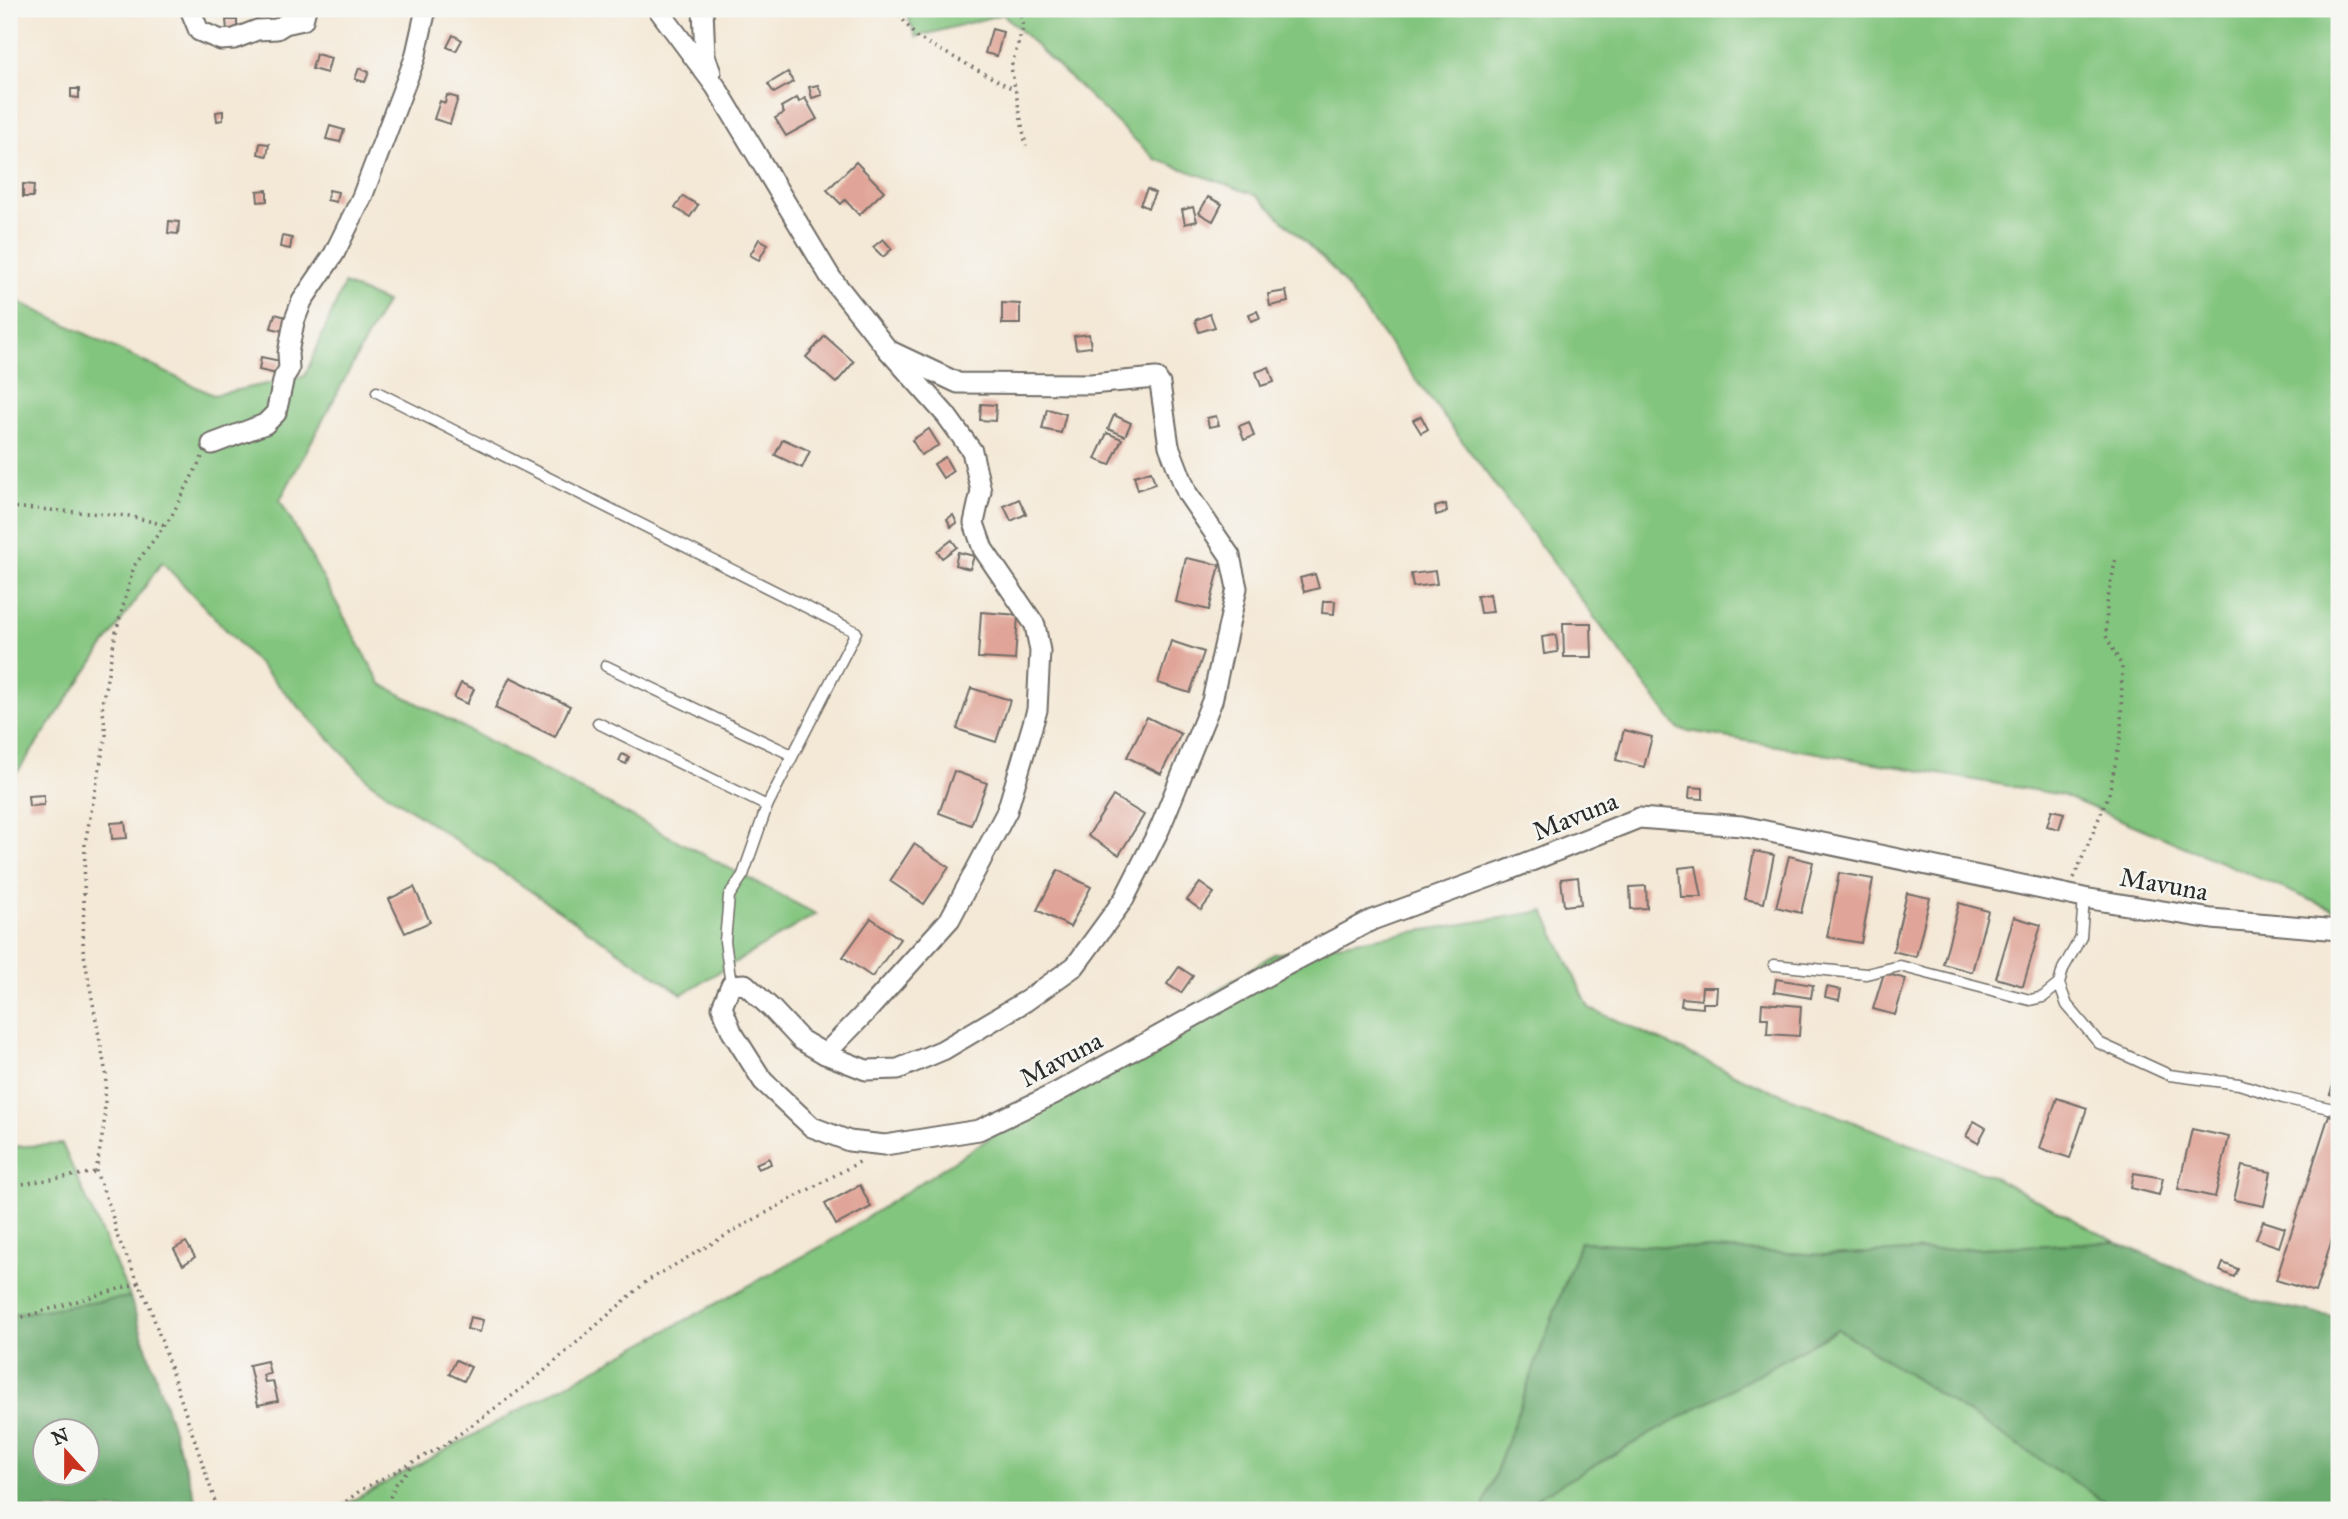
<svg xmlns="http://www.w3.org/2000/svg" width="2348" height="1519" font-family="'IM FELL Great Primer',serif">
<rect width="100%" height="100%" fill="#f6f6f2"/>
<filter id="ink" filterUnits="userSpaceOnUse"><feTurbulence type="fractalNoise" baseFrequency=".0143" numOctaves="2"/><feDisplacementMap in="SourceGraphic" scale="14" xChannelSelector="R" yChannelSelector="G"/><feConvolveMatrix kernelMatrix="1 2 1 2 8 2 1 2 1" color-interpolation-filters="sRGB"/></filter>
<filter id="wash" filterUnits="userSpaceOnUse"><feTurbulence type="fractalNoise" baseFrequency=".00686" numOctaves="4" result="noise"/><feDisplacementMap in="SourceGraphic" scale="28" xChannelSelector="R" yChannelSelector="G"/><feGaussianBlur stdDeviation="1.57" result="paint"/><feColorMatrix in="noise" values="0 0 0 0 0 0 0 0 0 0 0 0 0 0 0 0 0 1.4 0 .05"/><feComposite in="paint" operator="in"/></filter>
<g filter="url(#wash)">
<rect width="100%" height="100%" fill="#f4e8d6"/>
<g fill="#82c57e" stroke="#567854" stroke-width="2">
<path d="M905,9h1434v903l-277,-117 -384,-66 -345,-460 -75,-73 -103,-37 -152,-145 -87,23z"/>
<path d="M344,284l42,18 -106,198 101,184 435,230 -134,80 -312,-212 -208,-220 -153,222v-487l204,98 92,-19z"/>
<path d="M1544,911l45,97 167,76 236,92 124,66 -292,13 -244,-13 -98,268h-1147l489,-265 450,-291z"/>
<path d="M62,1144l68,153 -121,18v-168z"/>
<path d="M1838,1329l280,181h-592l12,-13z"/>
</g>
<g fill="#69aa6d" stroke="#4a6a4c" stroke-width="2" fill-rule="evenodd">
<path d="M1580,1242l244,13 292,-13 138,59 85,17v192h-221l-280,-181 -300,168 -12,13h-44z"/>
<path d="M130,1297l69,213h-190v-195zM46,1432h42v42h-42z"/>
</g>
<g id="blocks">
<g fill="#e0a598">
<path d="M452,9h18l-2,6z"/>
<path d="M226,20h11v9l-10,1z"/>
<path d="M992,29l11,3 -6,24 -12,-3z"/>
<path d="M453,35l9,5 -6,11 -9,-4z"/>
<path d="M316,54l15,4 -4,15 -15,-4z"/>
<path d="M359,68l10,4 -4,10 -10,-3z"/>
<path d="M788,72l5,10 -19,11 -6,-9z"/>
<path d="M818,85l4,10 -10,3 -3,-11z"/>
<path d="M71,89h8v9l-8,-1z"/>
<path d="M447,95l11,3 -8,26 -16,-5 6,-18 5,2z"/>
<path d="M797,98l2,4 6,-4 12,21 -31,17 -11,-18 9,-5 -3,-6z"/>
<path d="M223,111v9l-6,1 -1,-9z"/>
<path d="M330,126l14,4 -4,12 -14,-3z"/>
<path d="M260,143l9,1 -2,12 -9,-2z"/>
<path d="M856,162l28,29 -25,24 -14,-15 -4,4 -14,-14z"/>
<path d="M23,184l11,1 -1,12h-10z"/>
<path d="M1147,189l8,4 -7,15 -8,-4z"/>
<path d="M267,190v11l-9,1 -1,-11z"/>
<path d="M329,190l9,2 -2,10 -9,-2z"/>
<path d="M683,196l15,9 -8,12 -15,-9z"/>
<path d="M1208,197l14,7 -9,17 -14,-8z"/>
<path d="M1193,207l4,14 -12,3 -3,-14z"/>
<path d="M169,221l10,1 -1,12 -10,-1z"/>
<path d="M282,236l10,2 -2,11 -10,-2z"/>
<path d="M759,239l9,5 -9,16 -9,-5z"/>
<path d="M883,239l9,10 -9,8 -10,-10z"/>
<path d="M1286,291l2,11 -18,4 -2,-12z"/>
<path d="M1002,303l18,1v20h-18z"/>
<path d="M1257,311l3,7 -9,3 -2,-7z"/>
<path d="M275,314l15,4 -3,14 -16,-4z"/>
<path d="M1210,314l5,13 -16,5 -4,-12z"/>
<path d="M1089,334l2,13 -15,2 -2,-13z"/>
<path d="M825,336l29,26 -18,21 -30,-26z"/>
<path d="M261,357l19,4 -3,13 -18,-4z"/>
<path d="M1269,367l5,15 -13,4 -5,-14z"/>
<path d="M981,404l15,1 -1,16 -15,-1z"/>
<path d="M1047,409l19,5 -5,19 -19,-4z"/>
<path d="M1114,415l17,8 -6,13 -17,-7z"/>
<path d="M1216,416l3,9 -10,2 -2,-9z"/>
<path d="M1421,416l7,13 -7,4 -8,-13z"/>
<path d="M1249,422l5,14 -10,4 -5,-14z"/>
<path d="M929,429l10,16 -18,10 -9,-15z"/>
<path d="M1107,433l15,6 -12,26 -15,-6z"/>
<path d="M783,439l27,12 -8,17 -27,-13z"/>
<path d="M945,457l8,14 -10,7 -9,-14z"/>
<path d="M1151,471l4,13 -17,6 -4,-14z"/>
<path d="M1019,499l7,15 -15,7 -7,-15z"/>
<path d="M1446,504l1,8 -11,3 -1,-8z"/>
<path d="M953,515l4,8 -6,4 -4,-8z"/>
<path d="M952,540l5,7 -15,11 -5,-7z"/>
<path d="M958,552l16,4 -4,13 -15,-4z"/>
<path d="M1186,558l34,7 -11,45 -33,-8z"/>
<path d="M1435,571l2,13 -24,3 -2,-13z"/>
<path d="M1315,574l4,14 -15,4 -4,-14z"/>
<path d="M1490,594l3,18 -13,1 -3,-17z"/>
<path d="M1323,601h12l-1,13 -12,-1z"/>
<path d="M981,612l37,3 -3,45 -37,-2z"/>
<path d="M1563,623h28l1,34h-28z"/>
<path d="M1556,635l2,17 -14,2 -2,-17z"/>
<path d="M1171,641l33,11 -14,41 -32,-10z"/>
<path d="M510,677l60,29 -15,31 -60,-29z"/>
<path d="M461,683l13,6 -7,15 -13,-6z"/>
<path d="M971,688l39,12 -14,42 -39,-13z"/>
<path d="M1147,717l34,17 -20,40 -34,-17z"/>
<path d="M1624,730l28,7 -8,30 -28,-7z"/>
<path d="M622,754l7,3 -3,7 -7,-3z"/>
<path d="M954,771l33,12 -16,42 -32,-12z"/>
<path d="M1690,787l13,1v11l-14,-1z"/>
<path d="M44,795v10l-15,1 -1,-10z"/>
<path d="M1113,796l31,19 -25,40 -31,-19z"/>
<path d="M2052,810l12,3 -5,16 -12,-3z"/>
<path d="M125,822l2,16 -15,1 -1,-16z"/>
<path d="M914,844l35,23 -25,37 -34,-23z"/>
<path d="M1754,851l20,4 -10,48 -19,-4z"/>
<path d="M1789,856l24,6 -12,51 -25,-6z"/>
<path d="M1696,866l6,31h-21l-2,-29z"/>
<path d="M1058,870l33,17 -21,40 -33,-17z"/>
<path d="M1839,873l34,6 -12,64 -34,-6z"/>
<path d="M1578,877l3,27 -17,2 -3,-27z"/>
<path d="M1200,883l14,10 -13,17 -14,-10z"/>
<path d="M1646,886l1,22 -16,1 -1,-22z"/>
<path d="M414,887l16,35 -25,11 -16,-34z"/>
<path d="M1907,893l23,5 -14,59 -23,-6z"/>
<path d="M1959,903l29,8 -16,61 -29,-8z"/>
<path d="M2014,917l27,8 -18,61 -27,-8z"/>
<path d="M871,918l29,21 -28,38 -29,-20z"/>
<path d="M1179,967l14,9 -12,17 -14,-9z"/>
<path d="M1884,973l22,6 -11,36 -22,-6z"/>
<path d="M1776,979l37,6 -2,13 -37,-6z"/>
<path d="M1702,987h15l-1,16h-13v5l-22,-2 1,-8 19,2z"/>
<path d="M1827,987l14,3 -2,10 -14,-3z"/>
<path d="M1762,1003l39,3 -2,30 -32,-2 1,-16h-7z"/>
<path d="M2339,1068v29l-9,-3z"/>
<path d="M2057,1098l30,10 -17,50 -30,-10z"/>
<path d="M2329,1115l10,3v100l-24,74 -39,-12z"/>
<path d="M1974,1121l12,7 -8,15 -12,-7z"/>
<path d="M2192,1129l37,8 -14,60 -37,-8z"/>
<path d="M769,1158l2,6 -13,5 -3,-5z"/>
<path d="M2242,1166l29,6 -7,34 -30,-6z"/>
<path d="M2134,1173l29,5 -4,17 -28,-7z"/>
<path d="M860,1185l11,22 -35,18 -11,-21z"/>
<path d="M2263,1221l22,7 -6,19 -23,-8z"/>
<path d="M186,1242l9,15 -12,8 -9,-16z"/>
<path d="M2223,1263l15,6 -4,8 -14,-6z"/>
<path d="M470,1317l13,3 -3,12 -13,-3z"/>
<path d="M456,1360l15,7 -7,14 -15,-7z"/>
<path d="M267,1361l3,13 -7,1 2,7 8,-1 5,20 -20,4 -9,-40z"/>
</g>
</g>
</g>
<g filter="url(#ink)">
<use href="#blocks" fill-opacity="0" stroke="#716d67" stroke-width="2"/>
<g fill="none" stroke-linecap="round" stroke-linejoin="round">
<defs>
<g id="lane">
<path d="M377,392l479,240 -89,174"/>
<path d="M606,666l186,89"/>
<path d="M598,723l169,83 -24,69 -14,21 -4,45 6,44"/>
<path d="M2084,898l-3,39 -18,32 -4,15 8,21 32,38 70,32 70,9 44,14 46,10"/>
<path d="M1774,965l92,9 34,-8 130,34 13,-3 16,-13"/>
</g>
<g id="street">
<path d="M190,9l9,22 22,9 13,-1 23,-9 20,-1 8,-5 18,-4 3,-11"/>
<path d="M658,9l58,78 115,191 57,72 58,65 26,36 9,40 -7,32 9,26 52,76 5,26 -3,59 -30,101 -57,108 -82,91 -43,44"/>
<path d="M703,9l2,47 6,17"/>
<path d="M888,350l70,33 133,1 65,-6 4,6 9,62 18,47 43,63 7,32 -25,113 -52,127 -36,71 -49,67 -49,35 -83,49 -45,19 -32,1 -41,-16 -24,-14 -29,-31 -27,-25 -14,1 -9,22 10,25 31,49 49,46 37,14 36,4 94,-15 75,-36 227,-126 91,-48 134,-49 133,-53 103,8 342,72 128,21 127,11"/>
<path d="M212,444l53,-20 11,-11 8,-36 5,-8 -1,-16 6,-31 8,-21 32,-47 28,-57 53,-139 11,-49"/>
</g>
</defs>
<use href="#lane" stroke="#716d67" stroke-width="13"/>
<use href="#street" stroke="#716d67" stroke-width="23"/>
<g stroke="#716d67" stroke-width="3.5" stroke-dasharray="2 5" stroke-linecap="butt">
<path d="M895,9l21,28 99,53"/>
<path d="M1020,9l3,19 -12,39 15,79"/>
<path d="M202,457l-31,60 -37,49 -18,66 -14,72 4,31 -21,108 -2,106 23,125 -2,51 -8,47 14,35 8,31 32,69 68,203"/>
<path d="M9,507l120,9 36,9"/>
<path d="M2074,878l35,-84 12,-58 1,-70 -16,-30 1,-32 9,-47"/>
<path d="M9,1186l87,-14"/>
<path d="M9,1321l130,-38"/>
<path d="M335,1510l26,-20 82,-44 92,-67 112,-98 95,-55 119,-65"/>
<path d="M384,1510l12,-26 16,-19"/>
</g>
<use href="#lane" stroke="#fff" stroke-width="10"/>
<use href="#street" stroke="#fff" stroke-width="19"/>
</g>
</g>
<g text-anchor="middle" stroke-width="5" stroke-linejoin="round" paint-order="stroke">
<g font-size="26" fill="#2b2b2b" stroke="#f6f6f2">
<text transform="translate(1575 816) rotate(-22)" y="9">Mavuna</text>
<text transform="translate(2164 884) rotate(10)" y="9">Mavuna</text>
<text transform="translate(1061 1059) rotate(-28)" y="9">Mavuna</text>
</g>
</g>
<rect width="2348" height="1519" fill="none" stroke="#f6f6f2" stroke-width="35"/>
<g transform="translate(66 1452) rotate(339)"><circle r="33" fill="#f6f6f2" stroke="#a5a5a2" stroke-width="2"/>
<path d="M0-5L12 26L0 18L-12 26Z" fill="#c8321e"/>
<text y="-10" font-size="19" font-weight="bold" text-anchor="middle" fill="#2b2b2b">N</text>
</g>
</svg>
